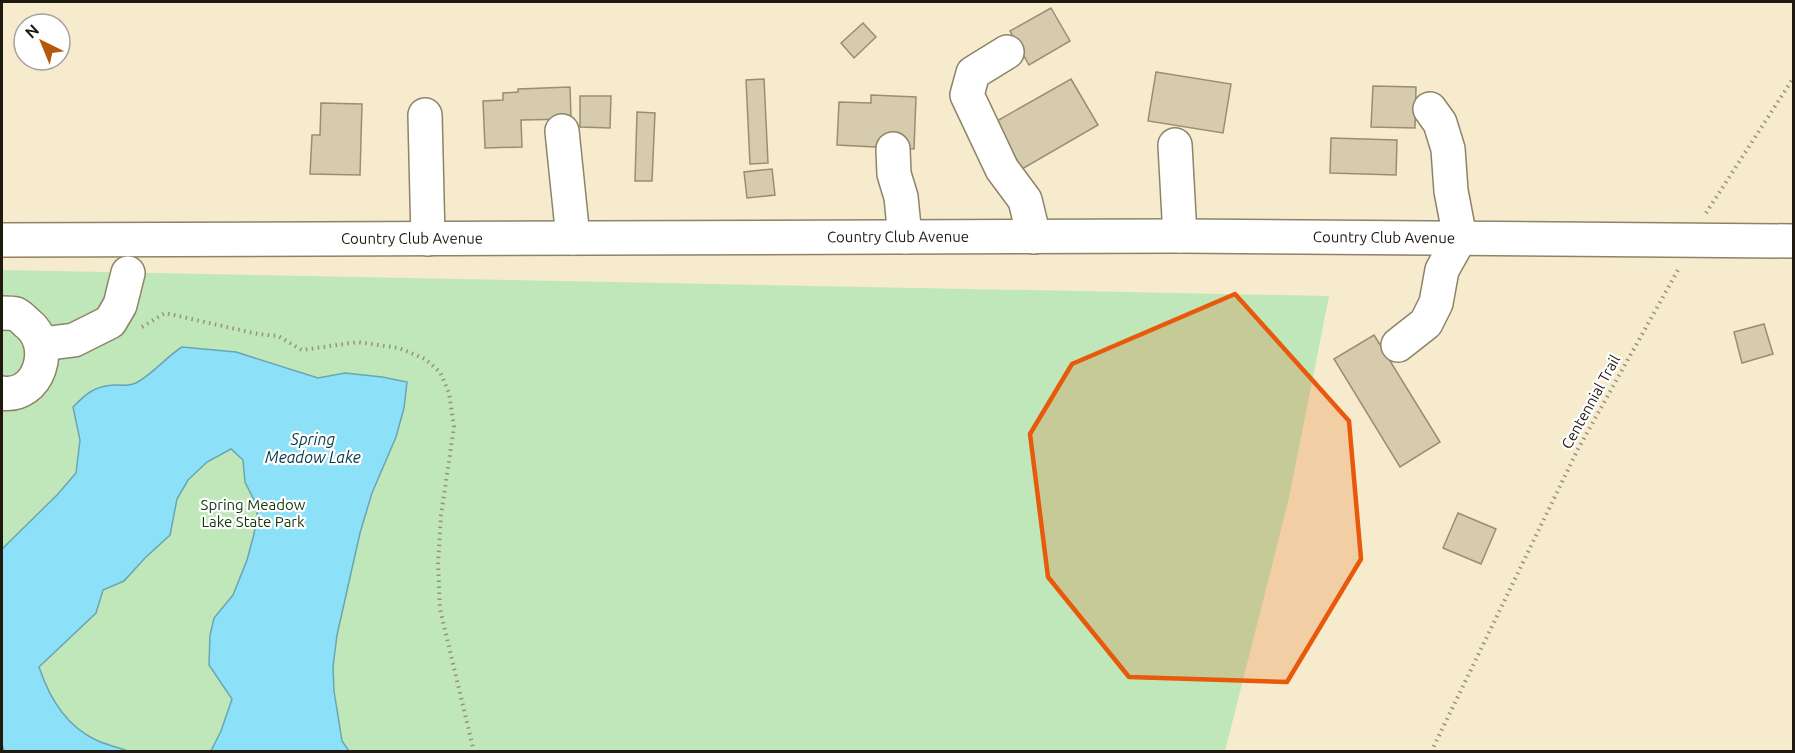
<svg xmlns="http://www.w3.org/2000/svg" width="1795" height="753" font-family="Ubuntu,sans-serif">
<rect width="100%" height="100%" fill="#f6ebcc"/>
<path fill="#bfe7b9" d="M2,270l1327,26 -40,202 -64,253 -1223,1z"/>
<path fill="#8ce1f8" stroke="#6ba5b2" stroke-width="1.5" d="M182,347l54,5 82,26 27,-5 37,4 25,5 -3,26 -8,29 -24,56 -12,40 -23,102 -4,32 1,24 8,50 7,10h-138l10,-20 11,-32 -23,-34 1,-30 4,-17 19,-23 14,-35 7,-26 4,-26 -13,-26 -2,-22 -12,-11 -24,13 -19,18 -11,19 -7,36 -25,23 -21,23 -21,9 -7,23 -57,54c10,30 27,59 57,73 10,5 22,7 32,11h-124l-2,-7v-195l55,-54 19,-22 4,-33 -7,-33c13,-13 21,-21 41,-22 5,0 13,1 19,-1 14,-4 34,-28 49,-37z"/>
<g fill="#d6cbad" stroke="#998e72" stroke-width="1.5">
<path d="M1051,8l19,33 -41,24 -19,-34z"/>
<path d="M863,23l13,14 -22,21 -13,-15z"/>
<path d="M1156,72l75,12 -8,49 -75,-12z"/>
<path d="M764,79l4,84 -18,1 -4,-84z"/>
<path d="M1071,79l27,46 -76,44 -27,-47z"/>
<path d="M1373,86l43,1 -1,41 -44,-1z"/>
<path d="M570,87l1,32 -50,1 1,27 -37,1 -2,-47 20,-1v-7l15,-1v-3z"/>
<path d="M871,95l45,2 -2,52 -77,-4 2,-43 32,1z"/>
<path d="M580,96h31l-1,32 -30,-1z"/>
<path d="M321,103l41,1 -2,71 -50,-1 2,-39h8z"/>
<path d="M637,112l18,1 -3,68h-17z"/>
<path d="M1331,138l66,2 -1,35 -66,-2z"/>
<path d="M772,169l3,26 -28,3 -3,-26z"/>
<path d="M1764,324l9,30 -31,9 -8,-31z"/>
<path d="M1374,335l66,107 -40,25 -66,-108z"/>
<path d="M1458,513l38,16 -15,35 -38,-16z"/>
</g>
<g fill="none" stroke-linecap="round" stroke-linejoin="round">
<defs>
<g id="minor">
<path d="M1007,52l-34,21 -6,22 35,74 23,31 9,37"/>
<path d="M425,115l3,124"/>
<path d="M562,131l11,107"/>
<path d="M1175,145l5,91"/>
<path d="M893,149l1,25 7,23 4,40"/>
<path id="s1" d="M2,240l1178,-4 614,5"/>
<path d="M2,313c4,0 10,0 14,1 4,2 8,6 11,9 29,22 12,76 -25,70"/>
<path d="M42,344l32,-4 36,-18 10,-17 8,-32"/>
<path d="M1398,345l28,-22 10,-20 6,-33 18,-32 -9,-47 -3,-42 -8,-26 -10,-14"/>
</g>
</defs>
<use href="#minor" stroke="#8d8367" stroke-width="36"/>
<g stroke="#99917a" stroke-width="4" stroke-dasharray="1.5 4.5" stroke-linecap="butt">
<path d="M1706,213l88,-136"/>
<path d="M142,327l23,-14 93,21 20,2 24,14 56,-8 41,6 26,11 15,13 9,21 5,34 -13,88 -3,49 2,45 34,143"/>
<path d="M1431,752l147,-303 100,-179"/>
</g>
<use href="#minor" stroke="#fff" stroke-width="33"/>
</g>
<path fill="#e8590c" fill-opacity="0.2" stroke="#e8590c" stroke-width="4.5" stroke-linejoin="round" d="M1235,294l114,127 12,138 -74,123 -158,-5 -81,-100 -18,-143 42,-70z"/>
<g text-anchor="middle" stroke-width="4.5" stroke-linejoin="round" paint-order="stroke">
<g font-size="15" fill="#1e1a0f" stroke="#fff">
<text dy="5" stroke="none"><textPath href="#s1" startOffset="896">Country Club Avenue</textPath></text>
<text dy="5" stroke="none"><textPath href="#s1" startOffset="1382">Country Club Avenue</textPath></text>
<text dy="5" stroke="none"><textPath href="#s1" startOffset="410">Country Club Avenue</textPath></text>
<text transform="translate(1591 402) rotate(-61)" y="5">Centennial Trail</text>
</g>
<g font-size="15" fill="#10380b" stroke="#fff">
<text x="253" y="510">Spring Meadow<tspan x="253" dy="17">Lake State Park</tspan></text>
</g>
<g font-size="16" font-style="italic" fill="#023a46" stroke="#fff">
<text x="313" y="445">Spring<tspan x="313" dy="18">Meadow Lake</tspan></text>
</g>
</g>
<rect width="1795" height="753" fill="none" stroke="#1e1a0f" stroke-width="6"/>
<g transform="translate(42 42) rotate(317)"><circle r="28" fill="#ffffff" stroke="#a5a39f" stroke-width="1.5"/>
<path d="M0-4.5L10 22L0 15L-10 22Z" fill="#b6570b"/>
<text y="-9" font-size="16" font-weight="bold" text-anchor="middle" fill="#1e1a0f">N</text>
</g>
</svg>
